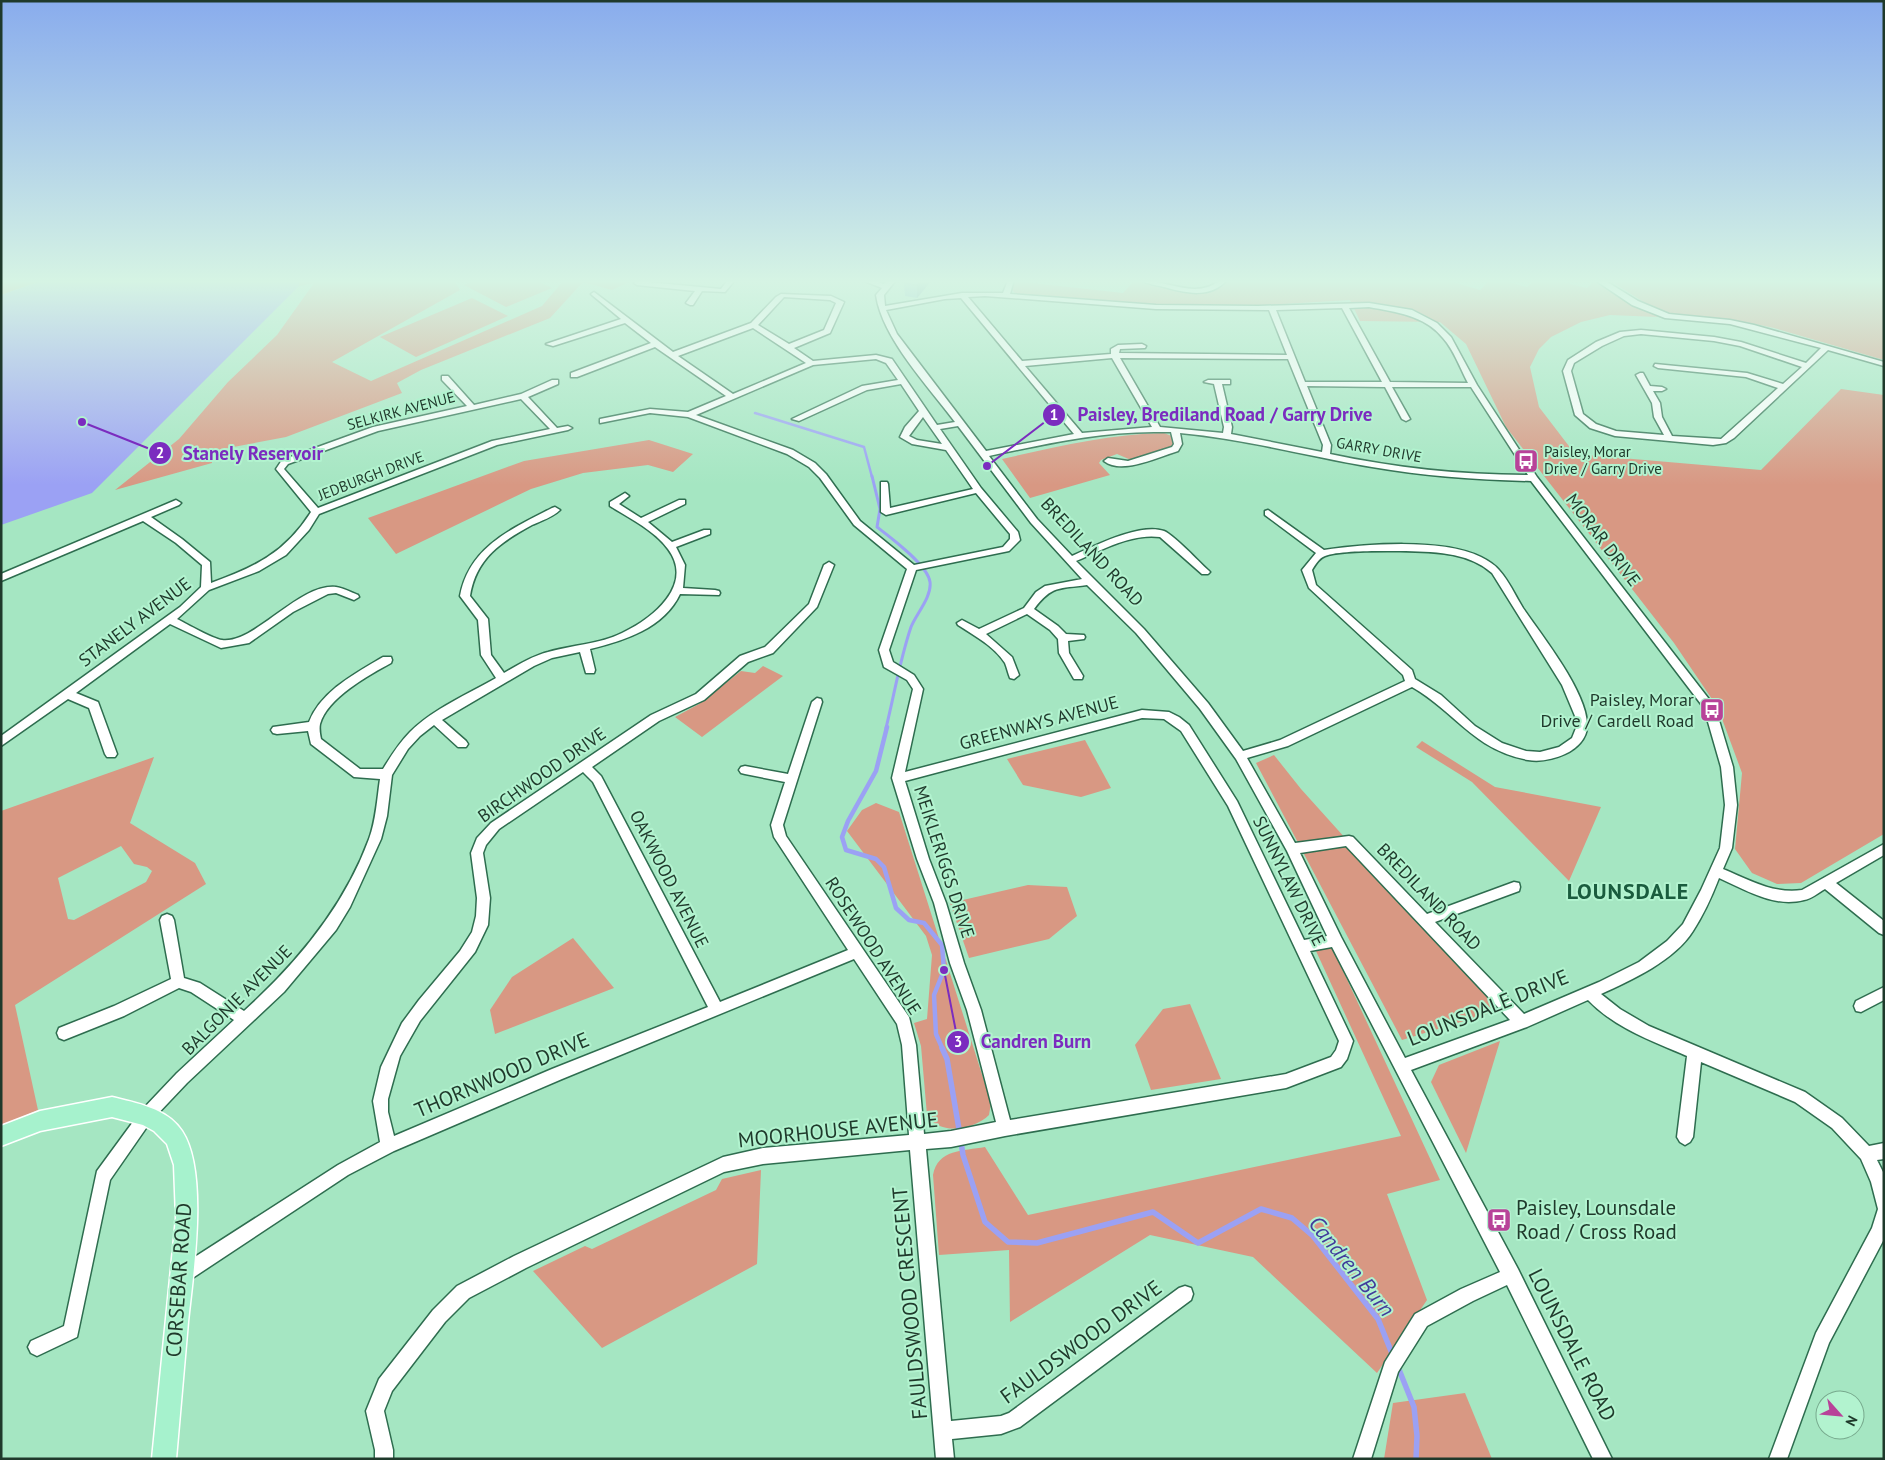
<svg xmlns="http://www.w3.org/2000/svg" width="1885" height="1460" font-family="'PT Sans',sans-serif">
<rect width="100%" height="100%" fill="#a5e6c2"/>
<g fill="#d89883" fill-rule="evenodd">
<path d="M1,280h42l-42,15z"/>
<path d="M299,280h155l6,10 -128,72 39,19 171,-75 22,-26h69l-21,10 -29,-8 -33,36 -129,52 -24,13 5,10 -116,44 -74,14v12l-97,27 64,-51 49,-57 49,-47 37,-52 -15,3z"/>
<path d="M477,280h59l16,8 -46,19 -42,-22z"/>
<path d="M1135,280c29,2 70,28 94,0h217l34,10 10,-10 7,3 3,-3 27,7 7,-7h20l33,8 8,-8 63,37 -48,-2 -29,7 -30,15 -12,12 -9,18 9,40 36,47 186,16 80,-81 43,6v439l-83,49 -24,1 -25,-11 -17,-24 7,-76 -24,-65 -44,-65 -168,-216 -40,-83 -26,-22 -80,-1 -10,-21 -86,5 -125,-1 -123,-10 -4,-4 1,-9 110,12z"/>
<path d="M1609,280h275v80l-110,-32 -28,-6 -80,-9 -10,-3z"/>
<path d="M472,298l36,18 -92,41 -36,-20z"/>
<path d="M1164,433l10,4 1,6 -3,3 -12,6 -29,8 -14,-6 -16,6 -2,3 11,12 -80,23 -28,-39c54,-12 106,-25 162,-26z"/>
<path d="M649,440l44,14 -20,18 -25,-7 -65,8 -52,16 -135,65 -28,-36 156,-57z"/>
<path d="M763,666l20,10 -81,61 -27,-20 24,-13 42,-33 14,2z"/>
<path d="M1085,740l26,48 -30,9 -58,-12 -16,-26z"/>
<path d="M1422,741l73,46 106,20 -32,74 -97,-99 -56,-35z"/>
<path d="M1274,755l27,34 199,221 -98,30 -146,-277z"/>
<path d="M154,757l-24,66 65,40 11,21 -191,121 23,105 -37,16v-315zM121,846l13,18 13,3 5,4 -6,11 -72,38 -6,-1 -10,-41z"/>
<path d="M876,803l23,9 92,291 -2,12c-15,15 -50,21 -62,0l-6,-69 -7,-23 13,-4 5,-64 -6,-19 -79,-105 15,-21z"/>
<path d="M1028,885l39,2 10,29 -28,23 -80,19 -19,-55z"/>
<path d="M573,938l41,50 -119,46 -5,-24 22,-33z"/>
<path d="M1332,947l108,233 -53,14 40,106 -50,73 -124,-116 -103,-22 -140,87 -1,-72 -70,5 -6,-80c5,-26 30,-24 52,-28l43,68 373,-79 -85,-185z"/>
<path d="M1190,1004l31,75 -70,11 -16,-45 28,-36z"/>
<path d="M1500,1041l-34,112 -35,-71 8,-17z"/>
<path d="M761,1170l-4,94 -155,84 -69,-77 52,-25 7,3 124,-59 6,-11z"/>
<path d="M1465,1393l27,66h-108l9,-56z"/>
</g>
<path fill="#9ba1f4" d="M44,280h255v6l-207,207 -91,32v-230z"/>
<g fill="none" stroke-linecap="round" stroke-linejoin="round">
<path stroke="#9ba1f4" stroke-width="2.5" d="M755,413l109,34 8,30"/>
<path stroke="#9ba1f4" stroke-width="3" d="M872,476l8,33 -3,18c13,10 51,38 53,55 2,15 -14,32 -19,45 -11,32 -17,69 -25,101"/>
<path stroke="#9ba1f4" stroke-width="4.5" d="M887,727l-11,44 -28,50 -6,16 4,13 30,9 8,8 12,41 13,12 15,3 18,22 2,25 -10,25 2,39 7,16"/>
<g stroke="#9ba1f4" stroke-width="5.5">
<path d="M942,1048l5,11 13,76"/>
<path d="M961,1142l2,13 22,67 23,20 29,1 116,-31 45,31 63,-34 31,9 21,18 65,83 15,37"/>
<path d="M1398,1367l16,40 3,29 -1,23"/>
</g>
<defs>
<g id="minor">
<path d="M728,280h7l-10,12 -23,-1 -9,14h-3l-4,-2 9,-12 -58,-6 -3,-2 3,-2 84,8z"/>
<path d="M862,280h11l11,4 4,-4h8l-12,15 1,11 77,-13h41l4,-10 -2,-3h7l1,3 -3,11 146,11 102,1 111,-3 43,7 25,13 14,14 26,48 60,92 178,230 18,60 4,38 -5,43 -9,21c26,11 50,25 79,21l82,-46v11l-48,28 48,38v14l-5,-2 -54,-44c-7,4 -14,10 -21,11 -30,8 -58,-10 -85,-22 -7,18 -15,36 -26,53 -18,29 -61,49 -92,63l19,15 29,17 156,66 37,26 27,28 15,-3v16l-7,1 7,14v65l-55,104 -42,116h-18l47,-126 56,-105 6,-19 -7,-27 -10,-23 -29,-31 -37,-26 -94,-40 -8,75 -3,5 -5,3 -5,-3 -3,-5 10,-81c-35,-15 -72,-28 -99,-56l-61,27 -116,43 107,199 94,190h-19l-86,-174 -34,16 -46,25 -29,46 -27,87h-18l32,-97 30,-48 46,-25 39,-17 -168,-325 -22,4 43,90 -6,18 -6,8 -55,21 -281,48 -54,11 -25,2 25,272 50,-5 8,-3 170,-125 6,-2 6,2 2,6 -2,6 -171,127 -19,7 -49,5 2,20h-18l-26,-309 -147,14 -39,8 -198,96 -57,30 -24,24 -53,69 -8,20 9,39v9h-18v-9l-9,-39 13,-32 54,-69 24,-24 57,-30 209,-99 40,-9 146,-13 -7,-90 -5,-21 -43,-65 -292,120 -168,72 -46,24 -160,106 -6,2 -6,-2 -2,-6 2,-6 162,-104 42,-23 -7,-41 8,-34 21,-44 17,-23 41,-49 12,-19 4,-16 1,-18 -6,-45 6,-15 14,-15 160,-108 45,-21 44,-38 25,-9 44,-43 15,-39 5,-3 5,3 -17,42 -44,46 -25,9 -44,38 -45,21 -67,46 9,9 119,226 128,-52 -74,-113 -3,-12 14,-43 -40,-8 -4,-1 -2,-3 2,-3 4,-1 43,8 24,-72 5,-4 4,1 1,3 -39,123 3,11 123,181 7,28 8,89 27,-3 45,-9 -29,-112 -17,-47 -16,-60 -17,-44 -25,-81 21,-89 -6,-9 -23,-13 -5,-17 28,-81 -53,-44 -34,-47 -11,-11 -22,-13 -99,-37 -38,-4 -50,10v-4l50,-10 38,3 38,-16 -71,-49 -78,30h-6v-4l80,-30 -26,-20 -72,23 -7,-2 75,-25 -29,-24 -1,-1 3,-2 79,60 78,-29 25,-26 5,-3 50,2 13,6 -14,31 -36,15 19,13 63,-6 16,4 45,66 18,-3c-26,-35 -73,-84 -79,-127l6,-7zM985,296l171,13 113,1 18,45 -168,-2 1,-4 25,-1 1,-2 -4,-2 -24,1 -7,4v5l-89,7 -54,-64zM784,297l46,3 6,3 -12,27 -35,14 -31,-19zM961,298l113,136 -88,17 -89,-117 -11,-24 59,-11zM1369,307c26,5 56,8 74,31 11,12 17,30 25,45l-78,-1 -41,-74zM1342,308l40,74h-77l-29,-72zM753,328l53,35 -73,31 -55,-38zM1112,358l40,69 -70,6 -57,-67zM1120,358l168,1 35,86 -1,7 -91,-18 1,-7 -10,-43h8v-4h-22l-4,2 10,2 10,43 -1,6 -63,-6zM876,359l10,4 12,17 -36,6 -70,33 7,2 68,-31 34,-6 18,27 -14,16 -5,10 12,7 34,6 27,39 -83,19 -2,-24 -1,-2h-6v30l5,3 90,-22 34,41v5l-7,8 -89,18 -54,-44 -34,-47 -11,-11 -22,-13 -97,-35 117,-50zM1307,386l78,1 17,32 4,2 4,-2 -18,-32h79l57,88c-67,0 -132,-7 -198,-21l1,-9zM923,417l19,27 -25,-4 -8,-4zM958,426l73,97 51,56 -37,7 -9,6 -12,16 -45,21 -17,-9 -5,3 1,2c17,11 36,21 47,38 2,5 3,10 5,15l4,1 5,-4 -7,-18 -26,-23 41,-20 23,16 8,9 1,14 15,26h8l1,-3 -14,-23 -1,-12 16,-2 1,-2 -1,-2 -18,-1 -8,-8 -24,-17c18,-24 25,-20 53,-24l49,48 64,76 36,50 51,92 40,85 -23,4 -67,-139 -48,-76 -10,-8 -10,-5 -27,-2 -237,62 18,-83 -9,-14 -21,-13 -4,-12 27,-80 93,-19 11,-11 -2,-8 -37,-44 -41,-59zM1160,432h11l3,12 -2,3 -44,14 -20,-3 -4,3c18,14 54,-4 74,-10l4,-7 -2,-11c65,6 127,23 192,34 52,9 106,13 159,14l173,227 17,59 4,38 -5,43 -19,42 -18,34 -16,17 -28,21 -40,20 -75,32 -89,-92 84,-31 1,-4 -1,-4 -5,-1 -87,32 -74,-77 -4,-1 -54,7 -48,-85 41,-12 124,-59c44,25 60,62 116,73 13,2 26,-1 37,-6 11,-5 22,-15 22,-28 1,-33 -45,-90 -64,-118 -8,-13 -14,-27 -24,-38 -5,-6 -12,-10 -18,-13 -39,-19 -115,-13 -157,-7l-56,-40 -3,1v4l51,38 -14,17 7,18 94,87 2,6 -125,59 -37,11 -35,-48 -64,-74 -68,-68c26,-11 56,-28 84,-24l42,37h6l2,-2 -2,-2c-9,-8 -34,-35 -44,-39 -25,-8 -69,15 -92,25l-35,-37 -48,-63c56,-12 113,-25 171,-24zM1400,551c32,1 67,0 92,22l70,112 13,31 1,12 -4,10 -13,9 -19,5 -14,-1 -24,-8 -27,-17 -34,-31 -26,-16 -3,-9 -96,-85 -4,-15c3,-5 7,-12 13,-14 15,-6 58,-5 75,-5zM1142,718l22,1 17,12 47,75 111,235 -3,9 -5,7 -45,17 -276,46 -29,-110 -17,-47 -18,-60 -17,-44 -24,-78zM583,772l10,10 115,225 -156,62 -158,67 -6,-24v-13l12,-43 20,-35 55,-69 13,-27 2,-27 -7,-45 3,-8 13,-16zM1346,846l164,174 -105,38 -64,-121 -41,-84z"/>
<path d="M1141,280c25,0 56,20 79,0h7c-17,19 -41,13 -63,7 -8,-2 -17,-3 -23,-7z"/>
<path d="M1595,280h9l34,21 31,13 61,6 24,5 130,37v4l-56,-16 -94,88 -8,5 -13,2 -98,-9 -25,-8 -15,-13 -12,-44 5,-11 28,-18 24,-10 21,-2 73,7 27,5 65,21 15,-15 -91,-24 -65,-6 -33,-13zM1641,334l73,7 26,5 62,21 -19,17 -36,-11 -92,-9 -1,2 4,2 88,9 32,11 -57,51 -49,-3 -10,-19 -2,-14 -7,-12h9l4,-2 -4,-2 -12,-1 -7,-13h-3l-4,2 16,28 2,14 10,18 -48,-4 -20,-7 -13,-10 -12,-43 3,-8 28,-17 22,-10z"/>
<path d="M442,376h6l26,29 47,-11 31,-14h6v4l-30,13 29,31 11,-2 4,2 -4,2 -71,15 -178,69 -10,16 -23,25 -27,16 -50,19 -32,29c10,5 36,20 45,21 33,4 77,-57 114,-53 7,1 15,5 22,8l1,2 -5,3 -18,-7 -8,1 -35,18 -44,31 -28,5 -51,-24 -94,69 22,9 19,52 -2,3h-8l-2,-3 -16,-46 -21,-9 -67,47v-10l179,-129 21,-20 1,-22 -26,-22 -33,-22 -142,60v-7l175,-74 5,3 -2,2 -28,12 31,22 28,23 1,21c44,-16 74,-30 100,-71l-35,-43 6,-9 91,-33 94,-21 -25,-26zM521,399l29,30 -58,12 -174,67 -34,-39 4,-5 90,-33z"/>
<path d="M625,493l4,3 -10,8 22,14 38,-18h6v4l-37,18 24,20 32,-12h6v4l-34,13 9,18 -2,23 32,2 4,1 1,2 -1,2 -39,-1c-16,34 -56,47 -90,55l5,21 -1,3h-8l-6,-21 -28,6 -18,8 -92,54 24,21 2,3 -2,3h-8l-24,-22 -14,11 -12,13 -16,26 -5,41 -6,23 -31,68 -14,23 -52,62 -97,91 -36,38 -41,59 -33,157 -40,19 -6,-3 -3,-6 3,-6 33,-15 33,-155 44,-60 36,-38 57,-53 -43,-28 -12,-4 -55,28 -60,24 -5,-2 -2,-5 2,-5 55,-22 57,-27 -11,-59 2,-4 5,-2 5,2 2,4 10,58 16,5 44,28c53,-48 100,-104 125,-172 7,-19 8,-40 11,-60l-26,-2 -43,-33 -3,-13 -31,3 -4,-1 -2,-3 2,-3 36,-5c12,-31 47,-49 74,-65h8l1,3 -1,3c-22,12 -64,35 -71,61 -1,5 0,10 1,15l39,30h23c8,-13 16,-26 27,-37 23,-23 58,-38 86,-54l-15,-23 -3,-35 -18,-24c9,-49 51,-67 92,-88l3,-1 5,3c-7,7 -19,11 -28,15 -31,17 -56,33 -62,71l18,23 3,36 13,18c14,-8 28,-17 44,-21 24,-7 52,-8 74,-19 30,-14 73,-48 46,-84 -14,-19 -39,-31 -58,-43v-4z"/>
<path d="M1884,987v13l-23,12 -5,-1 -2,-5 2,-5z"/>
</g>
<path id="major" d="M112,1097c24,6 55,11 70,34 27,41 11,143 6,191 -4,46 -8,91 -12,137h-24l24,-241 -2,-53 -7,-21 -13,-13 -11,-6 -31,-8 -72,14 -39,15v-20l39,-15z"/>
</defs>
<use href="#minor" stroke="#2e6d4f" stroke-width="3"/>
<use href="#major" stroke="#fff" stroke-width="3"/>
<use href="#minor" fill="#fff" fill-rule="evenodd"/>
<use href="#major" fill="#a6f2cd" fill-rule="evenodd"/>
</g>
<path fill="#6fb0c5" d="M931,281l-14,17 -12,-2 -1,-13z"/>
<path fill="#5a90a0" d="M921,280h10v1l-14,17v-13z"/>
<path fill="#81cde5" stroke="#5a90a0" d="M907,280h14l-4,5 -13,-2z"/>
<linearGradient id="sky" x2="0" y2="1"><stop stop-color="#89aced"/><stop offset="0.58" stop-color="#d6f4e4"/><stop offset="1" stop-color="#d6f4e4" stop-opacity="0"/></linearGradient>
<rect width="1885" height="485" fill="url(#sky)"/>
<defs>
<symbol id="bus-square" viewBox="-11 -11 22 22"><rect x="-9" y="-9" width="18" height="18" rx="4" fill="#b84299" stroke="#b2f3cf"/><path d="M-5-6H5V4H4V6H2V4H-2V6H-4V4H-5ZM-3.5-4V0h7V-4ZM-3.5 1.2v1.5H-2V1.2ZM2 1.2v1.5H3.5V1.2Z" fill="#fff"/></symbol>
</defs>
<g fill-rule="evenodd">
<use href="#bus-square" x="1512" y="447" width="28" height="28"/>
<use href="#bus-square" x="1698" y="696" width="28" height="28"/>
<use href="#bus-square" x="1485" y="1206" width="28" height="28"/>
</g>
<g text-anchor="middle" stroke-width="4" stroke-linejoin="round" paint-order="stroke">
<g font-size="15" fill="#1f392b" stroke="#b2f3cf">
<text transform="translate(401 411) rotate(-15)" y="5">SELKIRK AVENUE</text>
<text transform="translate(1379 450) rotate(10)" y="5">GARRY DRIVE</text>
<text transform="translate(371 476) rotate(-21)" y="5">JEDBURGH DRIVE</text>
</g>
<g font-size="15" fill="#1f392b" stroke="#b2f3cf" text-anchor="start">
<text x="1544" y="457">Paisley, Morar<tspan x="1544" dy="17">Drive / Garry Drive</tspan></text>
</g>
<g font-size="18" fill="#1f392b" stroke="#b2f3cf">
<text transform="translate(1603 540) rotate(53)" y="6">MORAR DRIVE</text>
<text transform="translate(1092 552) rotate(47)" y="6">BREDILAND ROAD</text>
<text transform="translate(135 622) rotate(-37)" y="6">STANELY AVENUE</text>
<text transform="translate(1039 723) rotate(-15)" y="6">GREENWAYS AVENUE</text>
<text transform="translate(542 775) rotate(-35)" y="6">BIRCHWOOD DRIVE</text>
<text transform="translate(944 862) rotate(72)" y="6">MEIKLERIGGS DRIVE</text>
<text transform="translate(669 879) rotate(63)" y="6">OAKWOOD AVENUE</text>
<text transform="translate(1289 881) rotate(64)" y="6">SUNNYLAW DRIVE</text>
<text transform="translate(1429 897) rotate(46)" y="6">BREDILAND ROAD</text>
<text transform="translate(873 946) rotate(57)" y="6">ROSEWOOD AVENUE</text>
<text transform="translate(237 1000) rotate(-45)" y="6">BALGONIE AVENUE</text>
</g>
<g font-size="18" fill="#1f392b" stroke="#b2f3cf" text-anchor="end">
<text x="1694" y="706">Paisley, Morar<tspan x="1694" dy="21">Drive / Cardell Road</tspan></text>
</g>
<g font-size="21" fill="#1f392b" stroke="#b2f3cf">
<text transform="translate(1488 1008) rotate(-22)" y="7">LOUNSDALE DRIVE</text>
<text transform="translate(502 1075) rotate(-23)" y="7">THORNWOOD DRIVE</text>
<text transform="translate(838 1130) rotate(-6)" y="7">MOORHOUSE AVENUE</text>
<text transform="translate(179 1280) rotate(-86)" y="7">CORSEBAR ROAD</text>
<text transform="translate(910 1303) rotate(-95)" y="7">FAULDSWOOD CRESCENT</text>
<text transform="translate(1081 1342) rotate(-36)" y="7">FAULDSWOOD DRIVE</text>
<text transform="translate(1572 1345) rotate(63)" y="7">LOUNSDALE ROAD</text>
</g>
<g font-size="21" fill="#1f392b" stroke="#b2f3cf" text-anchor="start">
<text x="1516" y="1215">Paisley, Lounsdale<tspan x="1516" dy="24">Road / Cross Road</tspan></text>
</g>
<g font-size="22" font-weight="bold" letter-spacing="1" fill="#1a5c3e" stroke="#b2f3cf">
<text x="1628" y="899">LOUNSDALE</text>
</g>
<g font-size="22" font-style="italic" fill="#413c9b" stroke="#b2f3cf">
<text transform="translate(1352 1266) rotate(51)" y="8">Candren Burn</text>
</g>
</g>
<path fill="none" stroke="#7b2cbf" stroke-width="2" d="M987 466L1054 415M82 422L160 453M944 970L958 1042"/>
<g fill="#7b2cbf" stroke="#b2f3cf" stroke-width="2">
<circle cx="987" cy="466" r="5"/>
<circle cx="82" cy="422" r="5"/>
<circle cx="944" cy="970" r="5"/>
<circle cx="1054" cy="415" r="12"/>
<circle cx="160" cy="453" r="12"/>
<circle cx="958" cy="1042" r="12"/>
</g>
<g font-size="15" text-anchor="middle" font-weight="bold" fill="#fff">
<text x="1054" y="420">1</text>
<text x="160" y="458">2</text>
<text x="958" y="1047">3</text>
</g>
<g font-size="19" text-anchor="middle" font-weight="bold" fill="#7b2cbf" stroke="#b2f3cf" stroke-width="4" stroke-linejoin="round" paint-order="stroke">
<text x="1225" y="421">Paisley, Brediland Road / Garry Drive</text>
<text x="253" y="460">Stanely Reservoir</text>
<text x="1036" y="1048">Candren Burn</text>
</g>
<rect width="1885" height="1460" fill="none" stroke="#1f392b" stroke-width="5"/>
<g transform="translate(1840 1415) rotate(117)"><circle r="24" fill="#b2f3cf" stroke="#77a98d"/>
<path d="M0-4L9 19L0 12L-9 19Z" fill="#b84299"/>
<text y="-8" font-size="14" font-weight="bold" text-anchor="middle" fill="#1f392b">N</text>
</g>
</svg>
